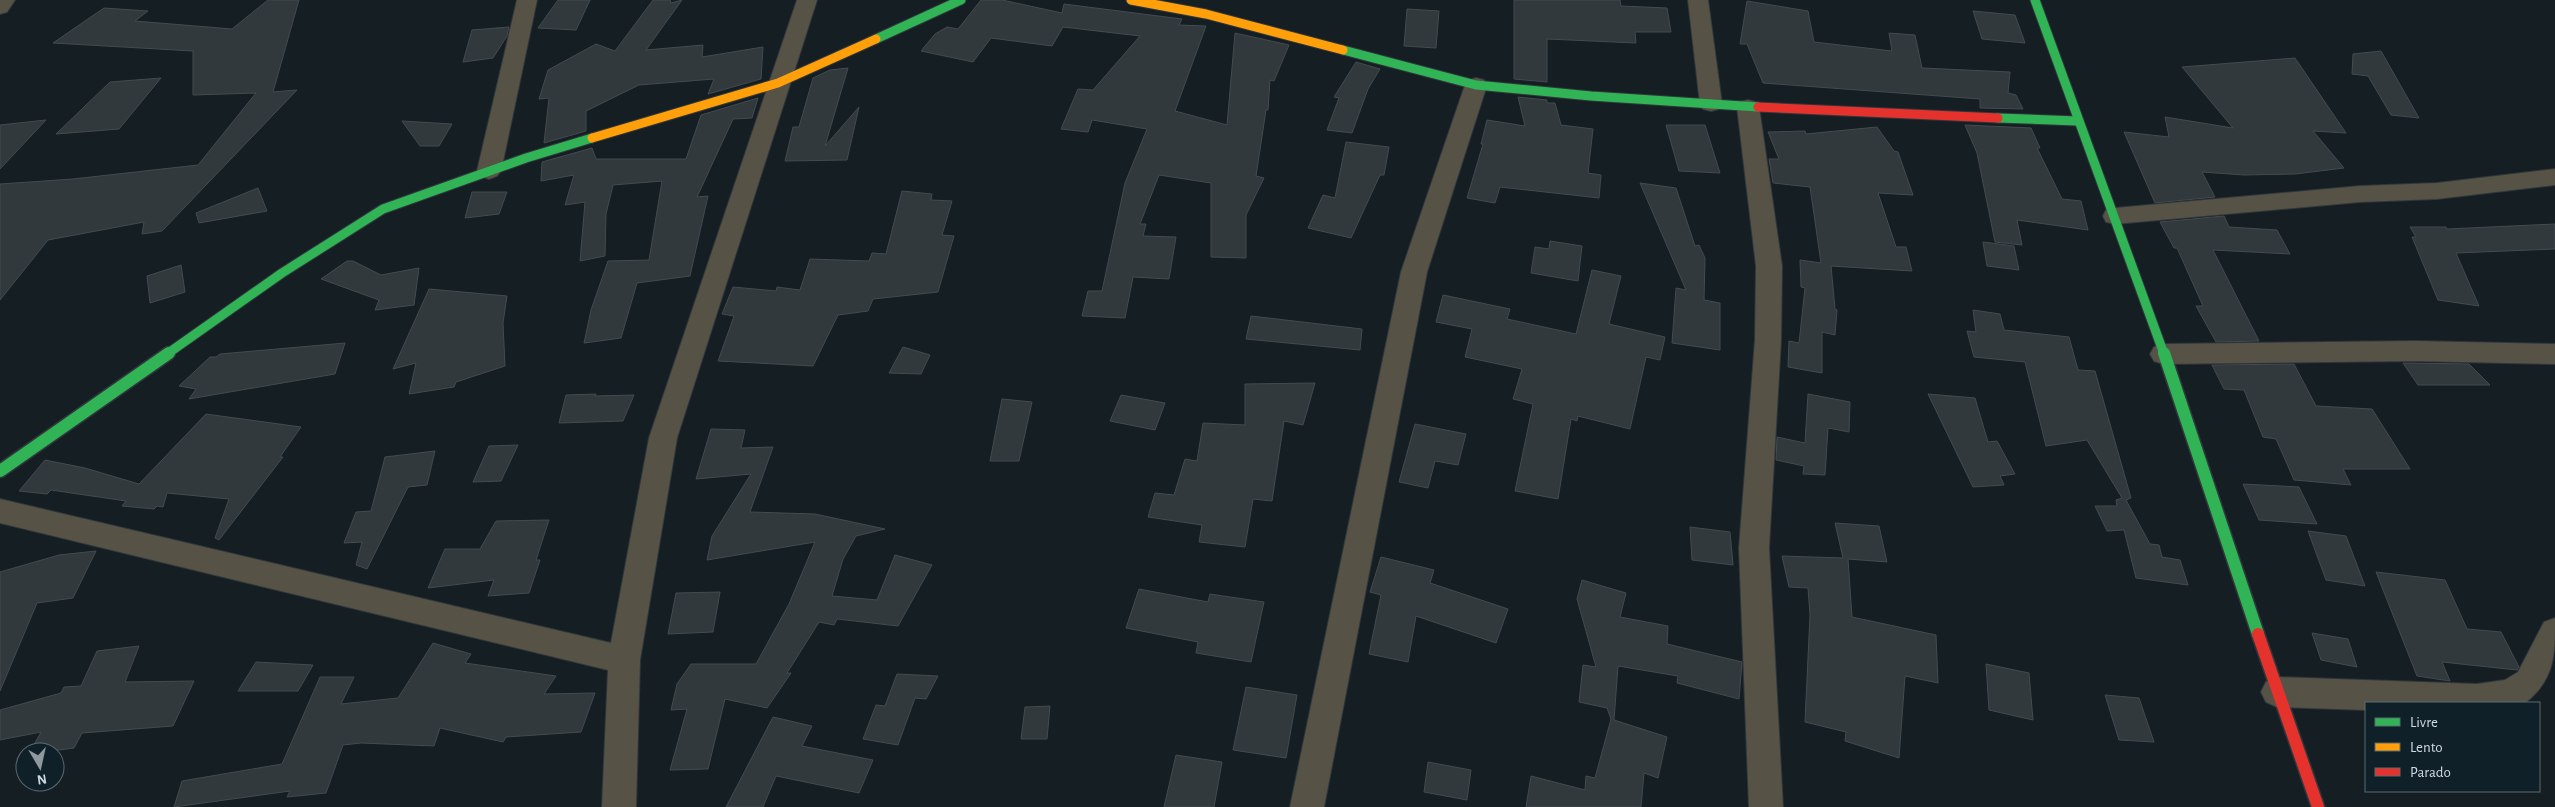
<svg xmlns="http://www.w3.org/2000/svg" width="2555" height="807" font-family="'Alegreya Sans',sans-serif">
<rect width="100%" height="100%" fill="#151e23"/>
<g fill="#31393d" stroke="#434b50">
<path d="M268,0h31l-26,92 24,-2 -135,141 -20,3 2,-12 -96,18 -48,60v-116l73,-5 125,-14 58,-72 -63,2v-44l-140,-8 51,-35 44,3 -13,10 97,8z"/>
<path d="M558,0h32l-14,30 -38,-2z"/>
<path d="M653,0h17l1,3 11,-3 -36,50 57,-5 -1,12 61,-10 -2,32 -53,15 6,-15 -75,6 -53,26v20l-42,12 5,-45 -10,1 9,-29 48,-26 19,7z"/>
<path d="M981,0h21l60,13 2,-9 118,15 -3,6 27,1 -31,85 52,14 8,-92 54,12 -15,36 -4,-1 -2,30h-2l-10,66 8,2 -18,37v43l-35,-1v-74l-52,-8 -19,49h6l-3,12 33,1 -7,42 -36,-2 -8,41 -43,-2 6,-25h14l23,-108 22,-54 -55,-9 -4,12 -27,-3 17,-40 15,1 47,-54 -77,-9 -11,19 -61,-8 -18,24 -52,-11 14,-17 12,-7 11,2z"/>
<path d="M1514,0h106l1,6 46,2 4,24h-36l1,11 -89,-4v43l-33,-3z"/>
<path d="M1747,1l61,10 6,31 78,9 -3,-18 26,2 7,33 88,4 -2,21 8,2 7,14 -43,-1v-9l-217,-16 -16,-39h-7z"/>
<path d="M1407,9l32,2 -3,37 -32,-2z"/>
<path d="M1973,11l42,4 10,28 -43,-4z"/>
<path d="M509,27l-2,9 -14,22 -30,4 9,-32z"/>
<path d="M2381,51l38,67 -28,-3 -23,-39 -16,-2 1,-20z"/>
<path d="M2295,58l51,75 -33,-2 31,37 -49,6 -51,1 -42,-3 13,25 -60,6 -31,-71 45,5 -4,-20 68,11 -51,-61z"/>
<path d="M1356,62l24,7 -12,20 -16,44 -25,-3 12,-32 -5,-1z"/>
<path d="M848,68l-23,78 34,-39 -12,53 -62,1 8,-34h6l14,-49 17,-8z"/>
<path d="M161,78l-42,51 -63,5 54,-52z"/>
<path d="M1518,97l29,3v3h8l6,22 32,4 -5,44 13,2 -2,23 -99,-11 -5,16 -28,-5 16,-54h-2l6,-24 38,6z"/>
<path d="M758,98l-6,20 -19,1 -36,78 11,-1 -18,80 -53,7 -16,55 -37,5 7,-33 17,-49 41,-1 13,-79 -49,4 -7,29 -1,42 -25,5 5,-59 -20,3 9,-30 -33,6 1,-19 50,-14 4,11h90l15,-44z"/>
<path d="M46,120l-46,49v-44z"/>
<path d="M402,121l50,3 -13,22h-19z"/>
<path d="M1666,125h39l15,48 -41,-2z"/>
<path d="M1965,125l66,3 9,20h-3l25,51 19,2 7,29 -71,-10 5,25 -27,-3 -18,-89z"/>
<path d="M1877,127l17,24 4,1 15,43 -35,-2 18,54h10l6,24 -81,-5 4,43 2,1 -2,25 -13,-3v41l-34,-6 1,-26 10,2 6,-55 -4,-1 -1,-27 21,3 -11,-76 -37,-4 -4,-24h10l-11,-27 37,-1 1,3z"/>
<path d="M1346,142l43,5 -5,28h-4l-29,63 -43,-10 15,-33 12,3z"/>
<path d="M1640,183l36,5 19,58 4,-1 6,13 -1,42 16,3v47l-48,-7 4,-55 10,2z"/>
<path d="M258,188l9,23 -68,12 -3,-10z"/>
<path d="M902,191l30,3 -1,6 21,1 -10,34 12,1 -16,56 -65,7 -5,12 -30,4 -25,51 -95,-5 16,-45 -12,-2 11,-27 43,4 1,-4 23,3 10,-31 59,2 3,-8 14,1z"/>
<path d="M472,192h35l-8,22 -34,4z"/>
<path d="M2224,216l5,11 48,3 13,24 -77,-4 46,91 -43,1 -20,-36h7l-26,-58h-3l-14,-26z"/>
<path d="M2555,224v25l-99,4 23,53 -41,-6 -26,-63h4l-6,-10h36l1,2z"/>
<path d="M1550,241l32,5 -4,35 -47,-8 4,-26 14,2z"/>
<path d="M1983,242l31,4 5,24 -32,-4z"/>
<path d="M347,261h6l28,14 38,-7 -5,37 -39,5 4,-10 -58,-21z"/>
<path d="M181,265l4,27 -35,11 -3,-27z"/>
<path d="M1592,270l29,6 -12,48 56,13 -5,23 -14,-3 -16,72 -52,-13 -1,5 -6,-2 -13,80 -43,-8 18,-87 -20,-5 9,-30 -57,-12 7,-28 -36,-7 7,-27 67,14 -3,10 69,15z"/>
<path d="M429,289l78,7 -4,27 2,43 -49,16 -2,5 -45,7 7,-31 -23,6z"/>
<path d="M1973,310l27,4 4,16 65,7 9,33 17,1 36,127 -5,2 24,44 9,1 3,12 18,3 8,25 -52,-7 -12,-48 -17,1 -12,-25h22l-1,-6 6,-2 -35,-58 -41,6 -21,-84 -51,-5 -7,-26 9,1z"/>
<path d="M1251,316l111,13 -2,21 -114,-11z"/>
<path d="M345,343l-10,31 -146,25 7,-10 -17,-3 31,-29h6l4,-3z"/>
<path d="M903,347l27,8 -9,19 -32,-1z"/>
<path d="M2403,363l66,1 21,21h-72z"/>
<path d="M2294,364l22,42 56,3 38,60h-67l8,16 -57,-5 -18,-41 -13,-2 -19,-47 -20,-1 -12,-24z"/>
<path d="M1315,383l-12,42 -19,-4 -12,80 -19,-2 -8,48 -46,-5 3,-17 -54,-8 7,-24 19,2 11,-36 12,2 6,-38 42,2v-41z"/>
<path d="M596,394l-1,2 39,-1 -11,26 -64,2 7,-28z"/>
<path d="M1808,394l42,8 -1,30 -21,-4 -3,47 -22,-1 1,-8 -28,-6 1,-23 28,6z"/>
<path d="M1928,394l47,4 13,44 9,-1 18,33 -15,2 4,9 -31,2z"/>
<path d="M1121,395l44,8 -10,27 -45,-9z"/>
<path d="M1002,399l30,3 -13,59h-29z"/>
<path d="M206,414l95,13 -21,30h3l-64,83 -4,-2 14,-39 -62,-6 -4,14 -6,-1 -3,3 -32,-3 4,-5 -75,-11 -4,4 -28,-3 26,-31 40,8 54,16z"/>
<path d="M1415,424l51,10 -8,31 -23,-4 -7,27 -29,-6z"/>
<path d="M711,429l34,1 -4,18 32,-1 -23,65 65,2 70,15 -29,7 -13,23 -11,37 45,4 18,-45 37,10 -34,61 -61,-7 -3,6 -15,-3 -32,51h4l-24,35 -42,-9 -17,70 -38,1 17,-61 -16,1 6,-26 14,-20h65l33,-60 26,-62 -108,18 5,-24 39,-62 -55,5z"/>
<path d="M518,445l-17,36 -28,1 16,-36z"/>
<path d="M435,451l-8,34 -19,2 -41,82 -11,-4 6,-23 -18,1 12,-31 15,-1 14,-54z"/>
<path d="M2243,484l56,3 18,37 -58,-4z"/>
<path d="M549,520l-13,40h4l-11,33 -41,3 6,-16 -66,8 17,-39h35l16,-28z"/>
<path d="M1835,523l44,3 8,36 -39,-3 4,58 84,18 2,48 -33,-7 -6,82 -54,-17 1,-9 -41,-10 5,-107 -2,-27 -19,-1 -7,-31 61,2z"/>
<path d="M1690,527l40,5 3,33 -41,-5z"/>
<path d="M2308,531l38,5 19,50 -39,-6z"/>
<path d="M96,551l-23,47 -36,5 -37,88v-119l59,-17z"/>
<path d="M1381,557l53,13 -4,13 78,26 -12,34 -80,-27 -8,46 -39,-8 12,-59 -11,-3z"/>
<path d="M2376,572l69,8 22,49 34,3 18,35 -2,3 -75,-8 8,19 -33,-5z"/>
<path d="M1582,580l44,13 -6,24 48,9 -1,18 75,18 -3,37 -62,-16 1,-7 -60,-10 -4,54 53,17 -9,41 -14,-5 -3,34h-115l5,-31 54,14 1,-14 9,2 16,-59 -4,-11 -28,-6 4,-37 13,2 -19,-68z"/>
<path d="M1139,589l69,13 2,-8 54,8 -13,60 -55,-9 2,-11 -72,-14z"/>
<path d="M720,592l-7,40 -45,2 8,-41z"/>
<path d="M2312,633l36,6 9,28 -36,-7z"/>
<path d="M433,643l38,11 -6,9 91,13 -12,18 51,-1 -14,39 -75,5 -3,5 -63,-14 -6,18 -73,-3 -18,2 -17,48 -39,4 3,-6 -116,16 8,-26 100,-17 38,-87h34l-13,27 57,-6z"/>
<path d="M139,646l-14,36 69,-1 -21,45 -91,7 -8,15 -30,4h-14l11,-20 -41,8v-30l61,-17 3,-6 17,-1 16,-35z"/>
<path d="M256,662l57,3 -15,26h-60z"/>
<path d="M1986,664l43,9 4,47 -44,-10z"/>
<path d="M897,674l41,2 -12,23 -11,-1 -17,47 -35,-6 13,-34 9,1z"/>
<path d="M1246,687l51,8 -11,63 -53,-8z"/>
<path d="M2105,695l34,3 15,44 -35,-2z"/>
<path d="M1050,706l-3,33h-26l4,-32z"/>
<path d="M773,717l39,9 -10,20 71,14 -14,33 -83,-17 -13,31h-37z"/>
<path d="M1176,755l46,7 -8,45h-50z"/>
<path d="M1428,762l43,8 -4,30 -43,-8z"/>
</g>
<g fill="none" stroke-linecap="round" stroke-linejoin="round">
<defs>
<g id="street">
<path d="M0,0h15l-8,12 -7,2z"/>
<path d="M517,0h20l-36,171 -4,5 -8,3 -8,-3 -4,-5z"/>
<path d="M797,0h20l-140,438 -37,222 -4,147h-34l6,-137 -608,-147v-24l611,144 38,-205z"/>
<path d="M1688,0h20l14,104 -3,5 -8,2 -8,-2 -3,-5z"/>
<path d="M1476,78l8,2 3,5 -60,187 -103,535h-34l111,-535 64,-187 3,-5z"/>
<path d="M1748,100l8,2 3,5 23,159 -1,74 -12,208 14,259h-34l-10,-259 16,-208 1,-74 -19,-159 3,-5z"/>
<path d="M2555,169v16l-118,14 -77,3 -245,22 -9,-2 -3,-6 3,-6 9,-2 245,-22 77,-3z"/>
<path d="M2415,341l140,3v20l-140,-3 -252,3 -9,-3 -4,-7 4,-7 9,-3z"/>
<path d="M2555,618c0,38 0,61 -30,85h-159v7l-89,-3 -11,-5 -5,-10 5,-10 11,-5 200,7 28,-4 13,-8 26,-50z"/>
</g>
<g id="fast-far1">
<path d="M2035,0l129,354"/>
<path d="M876,39l85,-39"/>
<path d="M1343,50l133,35 115,11 167,11"/>
<path d="M1998,118l79,3"/>
<path d="M167,354l115,-81 101,-64 143,-51 66,-20"/>
</g>
<g id="fast">
<path d="M2164,353l94,281"/>
<path d="M0,471l169,-118"/>
</g>
<g id="slow">
<path d="M1131,0l75,14 137,36"/>
<path d="M592,138l186,-55 98,-44"/>
</g>
<path id="jam-far1" d="M1758,107l240,11"/>
<path id="jam" d="M2258,634l60,173"/>
</defs>
<use href="#street" stroke="#30373d" stroke-width="2"/>
<use href="#fast-far1" stroke="#30373d" stroke-width="11"/>
<use href="#fast" stroke="#30373d" stroke-width="15"/>
<use href="#slow" stroke="#30373d" stroke-width="11"/>
<use href="#jam-far1" stroke="#30373d" stroke-width="11"/>
<use href="#jam" stroke="#30373d" stroke-width="15"/>
<use href="#street" fill="#565346" fill-rule="evenodd"/>
<use href="#fast-far1" stroke="#30b455" stroke-width="9"/>
<use href="#fast" stroke="#30b455" stroke-width="12"/>
<use href="#slow" stroke="#ff9f0a" stroke-width="9"/>
<use href="#jam-far1" stroke="#e5322d" stroke-width="9"/>
<use href="#jam" stroke="#e5322d" stroke-width="12"/>
</g>
<rect x="2365" y="702" width="175" height="90" fill="#0f2029" stroke="#5c6a72"/>
<rect x="2375" y="718" width="25" height="8" fill="#30b455" stroke="#5c6a72"/>
<text x="2410" y="727" font-size="15" fill="#cfdae0">Livre</text>
<rect x="2375" y="743" width="25" height="8" fill="#ff9f0a" stroke="#5c6a72"/>
<text x="2410" y="752" font-size="15" fill="#cfdae0">Lento</text>
<rect x="2375" y="768" width="25" height="8" fill="#e5322d" stroke="#5c6a72"/>
<text x="2410" y="777" font-size="15" fill="#cfdae0">Parado</text>
<g transform="translate(40 767) rotate(171)"><circle r="24" fill="#0f2029" stroke="#5c6a72"/>
<path d="M0-4L9 19L0 12L-9 19Z" fill="#8e989e"/>
<text y="-8" font-size="14" font-weight="bold" text-anchor="middle" fill="#cfdae0">N</text>
</g>
</svg>
